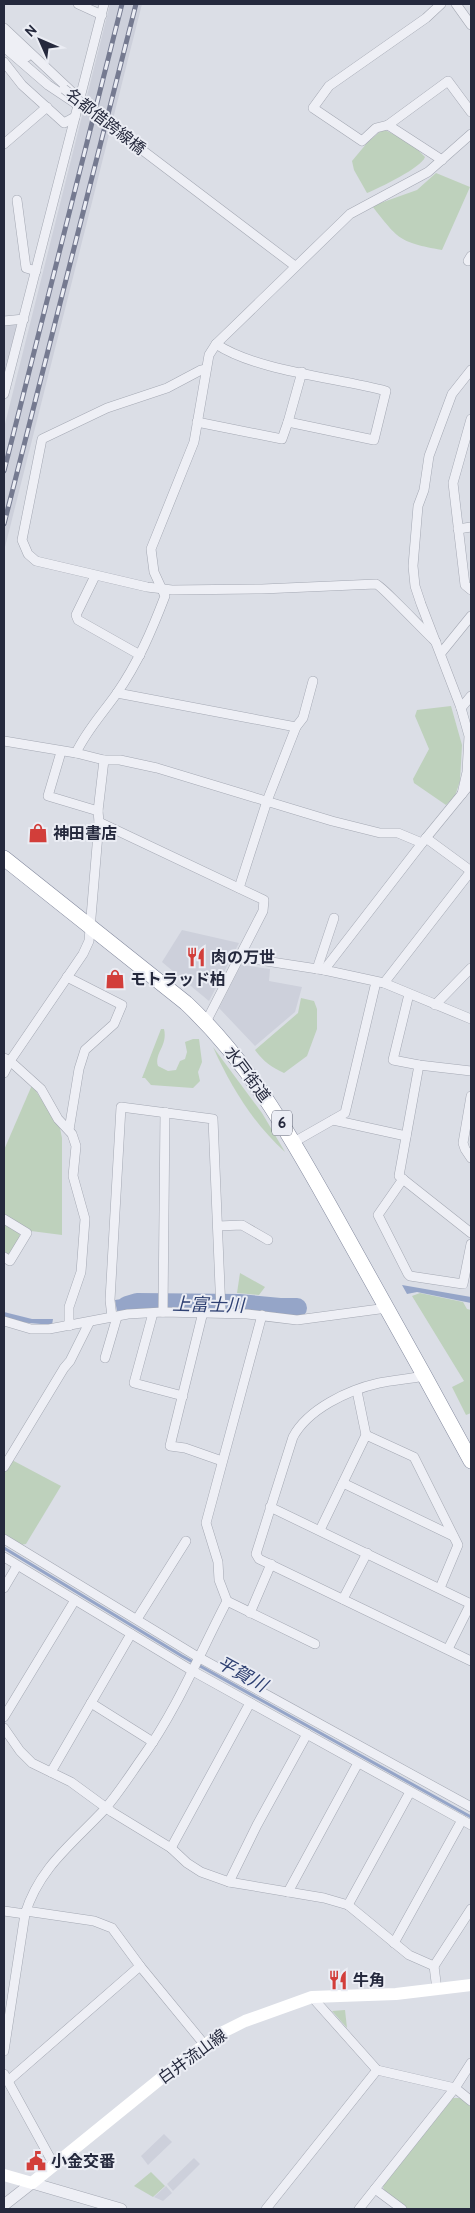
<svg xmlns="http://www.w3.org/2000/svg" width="475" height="2213" font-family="Cabin,'Noto Sans JP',sans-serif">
<rect width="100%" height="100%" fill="#dbdee6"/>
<g fill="#cdd0db">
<path d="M110,4h32l-138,547v-123z"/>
<path d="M12,322l6,5 -14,49v-52z"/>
<path d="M182,930l57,13 -30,58 -47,-39z"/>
<path d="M241,965l29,4 -1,12 33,6 -7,25 -40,34 -36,-38z"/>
<path d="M164,2134l8,8 -24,23 -7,-9z"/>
<path d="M194,2158l6,6 -27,27 -6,-7z"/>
<path d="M166,2186l6,7 -9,8 -9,-4z"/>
</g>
<g fill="#bed1bc">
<path d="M383,129l28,14 14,14c-4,11 -46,31 -58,36l-13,-23 -2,-9 15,-18z"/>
<path d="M436,173l34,14 -28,63c-43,-8 -43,-10 -70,-44l45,-16z"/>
<path d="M451,706l11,39 -2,36 -5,15 -9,9 -32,-22 -1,-4 16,-30 -14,-33 2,-6z"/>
<path d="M301,998l13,3 3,8v20l-10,27 -23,17c-13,-6 -20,-11 -29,-23l43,-37z"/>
<path d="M161,1029h3c4,17 -10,24 -6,37l10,5 8,-1 4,-9 5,-2 2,-7 -2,-10 8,-3h6l3,23 -4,10 2,9 -7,7 -42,-3 -6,-7h-3z"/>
<path d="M213,1047l49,66 23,39c-32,-29 -54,-65 -72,-105z"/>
<path d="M32,1085l28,43 2,10v97l-31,-4 -27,-17v-64z"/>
<path d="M4,1224l16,10 -3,12 -8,9 -5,-4z"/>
<path d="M240,1273l25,14 -6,8 -22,-2z"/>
<path d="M420,1293l43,9 4,7 4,1v103l-5,2 -14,-28 12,-6 -52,-85z"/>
<path d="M12,1460l49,26 -35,58 -6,1 -16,-9v-63z"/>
<path d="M345,2010l2,18 -15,-17z"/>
<path d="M453,2098h7l11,9v102h-63l-24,-17 -1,-6z"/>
<path d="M151,2172l14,14 -12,11 -19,-11z"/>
</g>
<g fill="#95a5c8">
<path d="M402,1285l69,12v6l-54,-11 -10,2z"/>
<path d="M135,1297l18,1v9l-36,4 -2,-11z"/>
<path d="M166,1297l46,1v9h-46z"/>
<path d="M226,1299h26l42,4 -1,10 -68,-6z"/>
<path d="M4,1312l28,7h21l-1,6 -34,-3 -14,-5z"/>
</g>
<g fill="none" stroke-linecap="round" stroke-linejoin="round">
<path stroke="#95a5c8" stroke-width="3" d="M4,1548l178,108 289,161"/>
<path stroke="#95a5c8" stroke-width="20" d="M127,1306l10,-3 102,1 41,4h17"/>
<defs>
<g id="minor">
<path d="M78,4l24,11"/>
<path d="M441,4l-15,14 -97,68 -16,22 49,33 14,-13 12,-3 54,35"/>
<path d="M456,4l15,21"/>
<path d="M4,28l67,63"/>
<path d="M4,38l23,19"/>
<path d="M4,47l44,38 30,20"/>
<path d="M4,62l18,23 42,38 11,-6"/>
<path d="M388,125l60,-44 23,31"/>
<path d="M129,140l166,126"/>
<path d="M4,144l43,-37"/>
<path d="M17,200l9,68 10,3"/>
<path d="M468,261l3,-5"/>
<path d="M4,321l20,-2"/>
<path d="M216,344c40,27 122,34 170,47l-12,49 -86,-18 14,-50"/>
<path d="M205,369l-4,1 -34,18 -60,20 -65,31 -20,101 6,14 8,7 111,26 25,3 90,-1 114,-5c5,1 51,50 60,58"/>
<path d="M4,394l100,-390"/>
<path d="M471,419l-18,64 12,102 6,5"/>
<path d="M197,422l85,17 6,-17"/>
<path d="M458,529l13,-2"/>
<path d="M95,576l-19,39 2,5 62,35"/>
<path d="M441,653l30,-37"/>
<path d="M117,693l179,34"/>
<path d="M461,708l10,-12"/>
<path d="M4,741l72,12"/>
<path d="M61,752l-13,44 50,15"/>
<path d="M104,760h16l37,8 175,53 48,12h18l24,10"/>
<path d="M471,783l-45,55 -102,132 60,13 87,36"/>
<path d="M462,794l5,-22 2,-36 -8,-28 -40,-104 -6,-18 -2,-20 5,-60 6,-16 5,-34 23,-62 19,-24"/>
<path d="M99,822l165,78 -1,11 -57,111"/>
<path d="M426,838l45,33"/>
<path d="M239,888l28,-87 29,-74 7,-9 10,-37"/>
<path d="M239,957l85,13"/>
<path d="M317,969l17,-51"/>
<path d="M67,977l55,28 -8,19 -29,26 -6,19 -10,61"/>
<path d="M384,983l87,-112"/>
<path d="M409,994l-16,66 26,5 52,6"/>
<path d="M435,1005l36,-37"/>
<path d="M4,1058l6,3 31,28 17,30 14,15 4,12 -3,30 12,43 -4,53 -12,35v19"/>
<path d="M419,1065l-20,111 72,57"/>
<path d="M4,1073l6,-12 73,-107 6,-13 10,-119 -1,-11 6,-51 -28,-7c10,-22 27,-40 41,-60 21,-30 35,-63 48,-97l-11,-24 -3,-23 43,-107 15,-87 7,-11 134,-130 78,-42 43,-38"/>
<path d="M471,1096l-8,47 2,6 6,9"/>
<path d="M333,1120l73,16"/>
<path d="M294,1142l51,-29 31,-131"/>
<path d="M403,1179l-25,36 30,59 2,2 53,8 8,-40"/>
<path d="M4,1219l23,14 -17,28 -6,-4"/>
<path d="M218,1226l24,-1 26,15"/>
<path d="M163,1312l2,-200"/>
<path d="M203,1312l-33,134 15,2 37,13"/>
<path d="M153,1313l-19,70 49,13"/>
<path d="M112,1317l-2,-17 11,-193 92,12 8,193"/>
<path d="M4,1321l27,8h18l79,-15 35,-2 84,2 50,6 90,-12"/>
<path d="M105,1358l12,-41"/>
<path d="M424,1376c-15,3 -30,4 -45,7 -31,7 -71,26 -86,54l-37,117 3,5 212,102"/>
<path d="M357,1391l9,44"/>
<path d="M4,1467l60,-99 6,-7 19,-38"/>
<path d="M343,1483l110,53"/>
<path d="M270,1507l201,97"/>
<path d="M320,1530l46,-95 48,22 44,88 -18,43"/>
<path d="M4,1539l194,118 273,150"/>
<path d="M4,1557l187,113 280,155"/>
<path d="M4,1588l13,-22"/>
<path d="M343,1599l24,-46"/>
<path d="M227,1601l88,43"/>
<path d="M250,1613l21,-49"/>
<path d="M137,1619l49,-78"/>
<path d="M448,1649l23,-46"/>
<path d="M91,1703l62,39"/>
<path d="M4,1717l71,-117"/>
<path d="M4,1728l16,23 12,12 39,19 41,30 59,36 16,15 14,9 28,10 95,16 24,7 61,50 25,11 37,-57"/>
<path d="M51,1772l80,-138"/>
<path d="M171,1848l79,-145"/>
<path d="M229,1882l28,-57 50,-91"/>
<path d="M288,1892l70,-129"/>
<path d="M348,1905l62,-113"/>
<path d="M4,1911l21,3"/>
<path d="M26,1911l68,10 18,7 28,38 64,78"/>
<path d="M394,1943l68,-123"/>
<path d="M434,1966l3,24"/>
<path d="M312,1997l65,73 78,18 16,13"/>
<path d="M4,2051l21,-137c14,-46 47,-70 79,-104 14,-16 26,-35 38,-52 34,-47 58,-105 85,-157l-8,-21 -1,-18 -12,-39 56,-208"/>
<path d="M4,2074l50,91"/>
<path d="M8,2081l132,-115"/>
<path d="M375,2189l27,20"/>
<path d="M266,2209l111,-139"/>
<path d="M359,2209l96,-121 16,-25"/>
</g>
<path id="tertiary" d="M4,2205l28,-22 89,26"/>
<path id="trunk" d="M4,858l182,145c67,63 107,138 151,216 45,80 90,161 134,242"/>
</defs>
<use href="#minor" stroke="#a4a8b3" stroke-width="10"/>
<use href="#tertiary" stroke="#a4a8b3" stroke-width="12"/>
<use href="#trunk" stroke="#82889d" stroke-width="16"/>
<use href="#minor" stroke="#eeeff5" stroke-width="9"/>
<use href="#tertiary" stroke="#eeeff5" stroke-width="11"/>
<path stroke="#fff" stroke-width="12" d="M4,2175l28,8 154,-125 39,-27 20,-10 67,-24 84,-3 75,-9"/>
<use href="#trunk" stroke="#fff" stroke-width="15"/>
<defs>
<g id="rail">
<path d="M4,471l118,-467"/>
<path d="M4,524l132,-520"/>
</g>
</defs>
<use href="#rail" stroke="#757a90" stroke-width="5"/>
<use href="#rail" stroke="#ebedf4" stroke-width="3" stroke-dasharray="9" stroke-linecap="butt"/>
<defs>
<path id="minor-bridge" d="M64,89l65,51"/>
</defs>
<use href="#minor-bridge" stroke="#a4a8b3" stroke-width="10" stroke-linecap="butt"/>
<use href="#minor-bridge" stroke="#eeeff5" stroke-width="9"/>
</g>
<defs>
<symbol id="shop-bare" viewBox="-9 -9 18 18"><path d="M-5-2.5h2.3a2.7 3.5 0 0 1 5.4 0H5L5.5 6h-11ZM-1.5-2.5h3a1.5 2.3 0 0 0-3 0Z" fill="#d23e3a" stroke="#ebedf4" stroke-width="2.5" paint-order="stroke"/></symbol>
<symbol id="restaurant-bare" viewBox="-9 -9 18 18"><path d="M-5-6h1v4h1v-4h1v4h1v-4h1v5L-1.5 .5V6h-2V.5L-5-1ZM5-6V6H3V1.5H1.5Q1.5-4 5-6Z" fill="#d23e3a" stroke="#ebedf4" stroke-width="2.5" paint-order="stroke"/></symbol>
<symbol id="civic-bare" viewBox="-9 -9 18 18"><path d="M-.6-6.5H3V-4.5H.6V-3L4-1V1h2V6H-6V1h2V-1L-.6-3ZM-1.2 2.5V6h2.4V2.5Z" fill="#d23e3a" stroke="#ebedf4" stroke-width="2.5" paint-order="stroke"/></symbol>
</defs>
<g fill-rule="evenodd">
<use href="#shop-bare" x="24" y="819" width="28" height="28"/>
<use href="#restaurant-bare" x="182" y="943" width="28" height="28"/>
<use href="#shop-bare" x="101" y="965" width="28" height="28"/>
<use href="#restaurant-bare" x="324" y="1966" width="28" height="28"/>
<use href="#civic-bare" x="22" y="2147" width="28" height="28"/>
</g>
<g text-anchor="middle" stroke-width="4" stroke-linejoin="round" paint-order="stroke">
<rect fill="#ebedf4" stroke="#606474" stroke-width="1" x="272" y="1110.5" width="20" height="25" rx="4"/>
<g font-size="15" font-weight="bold" fill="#25293d">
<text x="282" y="1128">6</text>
</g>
<g font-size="16" fill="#25293d" stroke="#ebedf4">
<text transform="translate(106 121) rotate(38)" y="6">名都借跨線橋</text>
<text transform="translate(248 1074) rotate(53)" y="6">水戸街道</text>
<text transform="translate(192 2056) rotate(-36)" y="6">白井流山線</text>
</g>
<g font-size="16" font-weight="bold" fill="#25293d" stroke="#ebedf4" text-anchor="start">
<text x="53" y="839">神田書店</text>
<text x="211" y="963">肉の万世</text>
<text x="130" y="985">モトラッド柏</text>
<text x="353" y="1986">牛角</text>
<text x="51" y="2167">小金交番</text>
</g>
<g font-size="18" font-style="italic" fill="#2e4072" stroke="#ebedf4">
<text transform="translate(208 1305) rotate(1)" y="6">上富士川</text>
<text transform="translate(242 1674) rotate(29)" y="6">平賀川</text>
</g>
</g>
<rect width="475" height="2213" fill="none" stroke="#25293d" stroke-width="10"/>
<g transform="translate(40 40) rotate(315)" stroke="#ebedf4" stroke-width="4" paint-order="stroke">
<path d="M0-4L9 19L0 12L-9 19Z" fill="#25293d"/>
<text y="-8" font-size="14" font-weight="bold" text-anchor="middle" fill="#25293d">N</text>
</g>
</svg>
